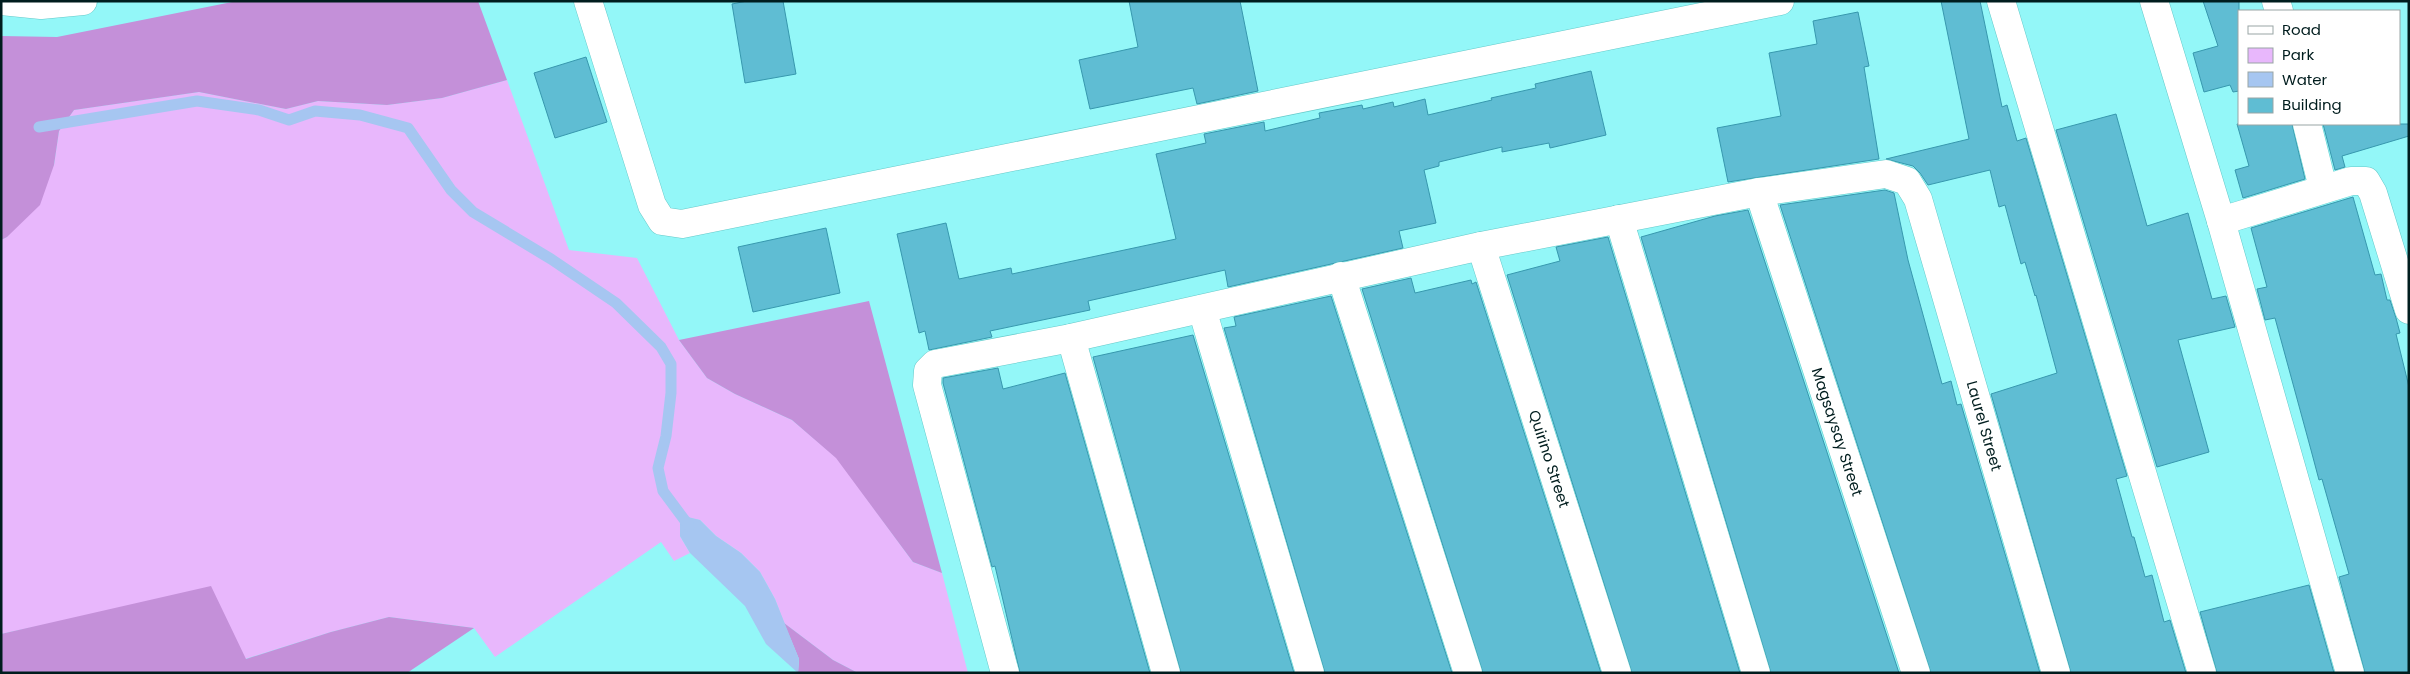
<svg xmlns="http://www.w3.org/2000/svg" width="2410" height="674" font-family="Poppins,sans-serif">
<rect width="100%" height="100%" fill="#93f7f8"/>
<path fill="#e8b7fc" d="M507,80l62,170 68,8 42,82 28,38 28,16 57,26 45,38 76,104 29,11 26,100h-110l-25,-13 -49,-37 -9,-24 -15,-27 -19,-19 -25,-17 -16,-16 -20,-4v20l10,17 -16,8 -13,-19 -166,115 -21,-29 -85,-11 -58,15 -86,27 -141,-47 -103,22v-394l6,-3 47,-72 5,-34 15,-21 125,-18 87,17 32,-8 69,4 55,-7z"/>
<g fill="#c490d9">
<path d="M237,1h241l29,79 -65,18 -55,7 -69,-4 -32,8 -87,-17 -125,18 -15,21 -5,34 -14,40 -33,32 -6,3v-204l56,1z"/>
<path d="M869,301l73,272 -29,-11 -77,-104 -44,-38 -57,-26 -28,-16 -28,-38z"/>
<path d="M211,586l35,73 85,-27 58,-15 85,11 -67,45h-406v-39z"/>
<path d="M784,623l49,37 25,13h-60l1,-14z"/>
</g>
<path fill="#a6c6f1" d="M680,515l20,5 16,16 25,17 19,19 15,27 24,60 -1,14 -32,-29 -21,-38 -55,-53 -10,-17z"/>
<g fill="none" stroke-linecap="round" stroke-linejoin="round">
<path stroke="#a6c6f1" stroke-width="11" d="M39,127l158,-26 62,9 30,10 26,-9 45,4 48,13 43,62 22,22 78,47 65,44 45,44 10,17v29l-5,43 -8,32 5,23 26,35"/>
</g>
<g fill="#5fbdd3" stroke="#3798ae">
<path d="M747,1h36l13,73 -51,9 -13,-79z"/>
<path d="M1129,1h111l18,90 -61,13 -4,-16 -103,21 -11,-49 59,-13z"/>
<path d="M1941,1h39l22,106 5,-2 10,36 9,-3 101,338 -11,3 16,58h2l11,40 7,-2 12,47 6,-2 16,53h-115l-80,-279 66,-21 -21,-78 -1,1 -10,-34 -4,2 -16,-59 -6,2 -9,-37 -62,15 -8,-12 -7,-7 -27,-7 83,-20z"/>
<path d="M2203,1h36v90l-6,1 -3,-7 -26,7 -11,-39 25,-7z"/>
<path d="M1858,12l11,54 -5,1 15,92 -151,23 -11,-54 64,-12 -12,-63 48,-9 -4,-23z"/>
<path d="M586,57l21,65 -52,16 -21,-65z"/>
<path d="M1591,71l15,64 -56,13 -1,-5 -47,9v-5l-63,15v4l-15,4 12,53 -37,8 4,17 -175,39 -3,-17 -137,31 2,9 -100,21 2,6 -63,13 -4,-19 -6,2 -22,-99 49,-11 13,56 52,-11 1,6 164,-35 -20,-85 50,-11 -2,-9 60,-12 1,9 55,-13 -1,-5 43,-8 1,4 30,-7 1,5 31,-8 3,16 64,-15 -1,-2 45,-10 -1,-4z"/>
<path d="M2116,114l31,112 41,-13 24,86 14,-3 9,31 -57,13 31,112 -52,15 -101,-337z"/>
<path d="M2237,124h55l13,55 -62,19 -8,-28 14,-4z"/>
<path d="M2323,124h86v12l-67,20 3,11 -10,3z"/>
<path d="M1885,190l9,3 14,67 34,124 9,-3 6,24 4,-1 79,269h-109l-151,-468z"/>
<path d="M2353,197l22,78 6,-1 6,26h3l6,18 4,15 -4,1 13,53v286h-44l-26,-96 10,-3 -27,-95 -3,1 -8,-30 -36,-132 -10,2 -8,-31 10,-2 -16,-59z"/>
<path d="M1748,210l151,463h-128l-130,-436 74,-21z"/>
<path d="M826,228l14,65 -87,19 -15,-65z"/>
<path d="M1608,237l132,436h-108l-125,-398 53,-14 -4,-14z"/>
<path d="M1411,278l4,15 56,-13 1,4 4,-2 125,391h-118l-121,-384z"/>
<path d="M1331,296l121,377h-127l-101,-345 12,-2 -2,-9z"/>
<path d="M1193,335l101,338h-113l-88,-316z"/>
<path d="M998,368l5,21 62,-16 85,300h-130l-25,-107 -3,1 -49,-184v-5z"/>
<path d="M2309,585l25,88h-117l-17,-61z"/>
</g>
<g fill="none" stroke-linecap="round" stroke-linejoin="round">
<defs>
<g id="street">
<path d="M1,1l40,4 42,-4"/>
<path d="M588,1l64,204 10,16 20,3 1098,-223"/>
<path d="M2001,1l201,672"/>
<path d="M2154,1l67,220 129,452"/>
<path d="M2276,1l3,10"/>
<path d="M2307,124l16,64"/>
<path d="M1759,192l157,481"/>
<path d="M1619,219l137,454"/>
<path d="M2221,221l130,-40h15l7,12 36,117"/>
<path d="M1481,246l136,427"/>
<path d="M1341,276l127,397"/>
<path d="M1202,309l108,364"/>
<path d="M1071,338l95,335"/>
<path d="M1005,673l-78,-288 1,-14 7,-7 136,-26 410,-92 278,-54 127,-18 21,7 11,18 138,474"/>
</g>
</defs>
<use href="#street" stroke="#64c9c9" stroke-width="29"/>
<use href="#street" stroke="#fff" stroke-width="28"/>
</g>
<g text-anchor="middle" stroke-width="4" stroke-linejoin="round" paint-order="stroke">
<g font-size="15" fill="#001d1e" stroke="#fff">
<text transform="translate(1984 426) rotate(74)" y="5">Laurel Street</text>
<text transform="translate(1837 432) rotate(72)" y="5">Magsaysay Street</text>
<text transform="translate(1549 459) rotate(72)" y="5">Quirino Street</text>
</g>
</g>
<rect width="2410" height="674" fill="none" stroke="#001d1e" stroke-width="5"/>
<rect x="2238" y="10" width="162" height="115" fill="#ffffff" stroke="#99a5a5"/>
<rect x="2248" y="26" width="25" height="8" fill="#ffffff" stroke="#99a5a5"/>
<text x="2282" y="35" font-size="15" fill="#001d1e">Road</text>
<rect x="2248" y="48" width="25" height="15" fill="#e8b7fc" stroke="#99a5a5"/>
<text x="2282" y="60" font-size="15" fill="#001d1e">Park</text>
<rect x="2248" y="72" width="25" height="15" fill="#a6c6f1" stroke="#99a5a5"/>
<text x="2282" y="85" font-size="15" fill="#001d1e">Water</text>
<rect x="2248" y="98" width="25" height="15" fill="#5fbdd3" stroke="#99a5a5"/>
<text x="2282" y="110" font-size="15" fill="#001d1e">Building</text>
</svg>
